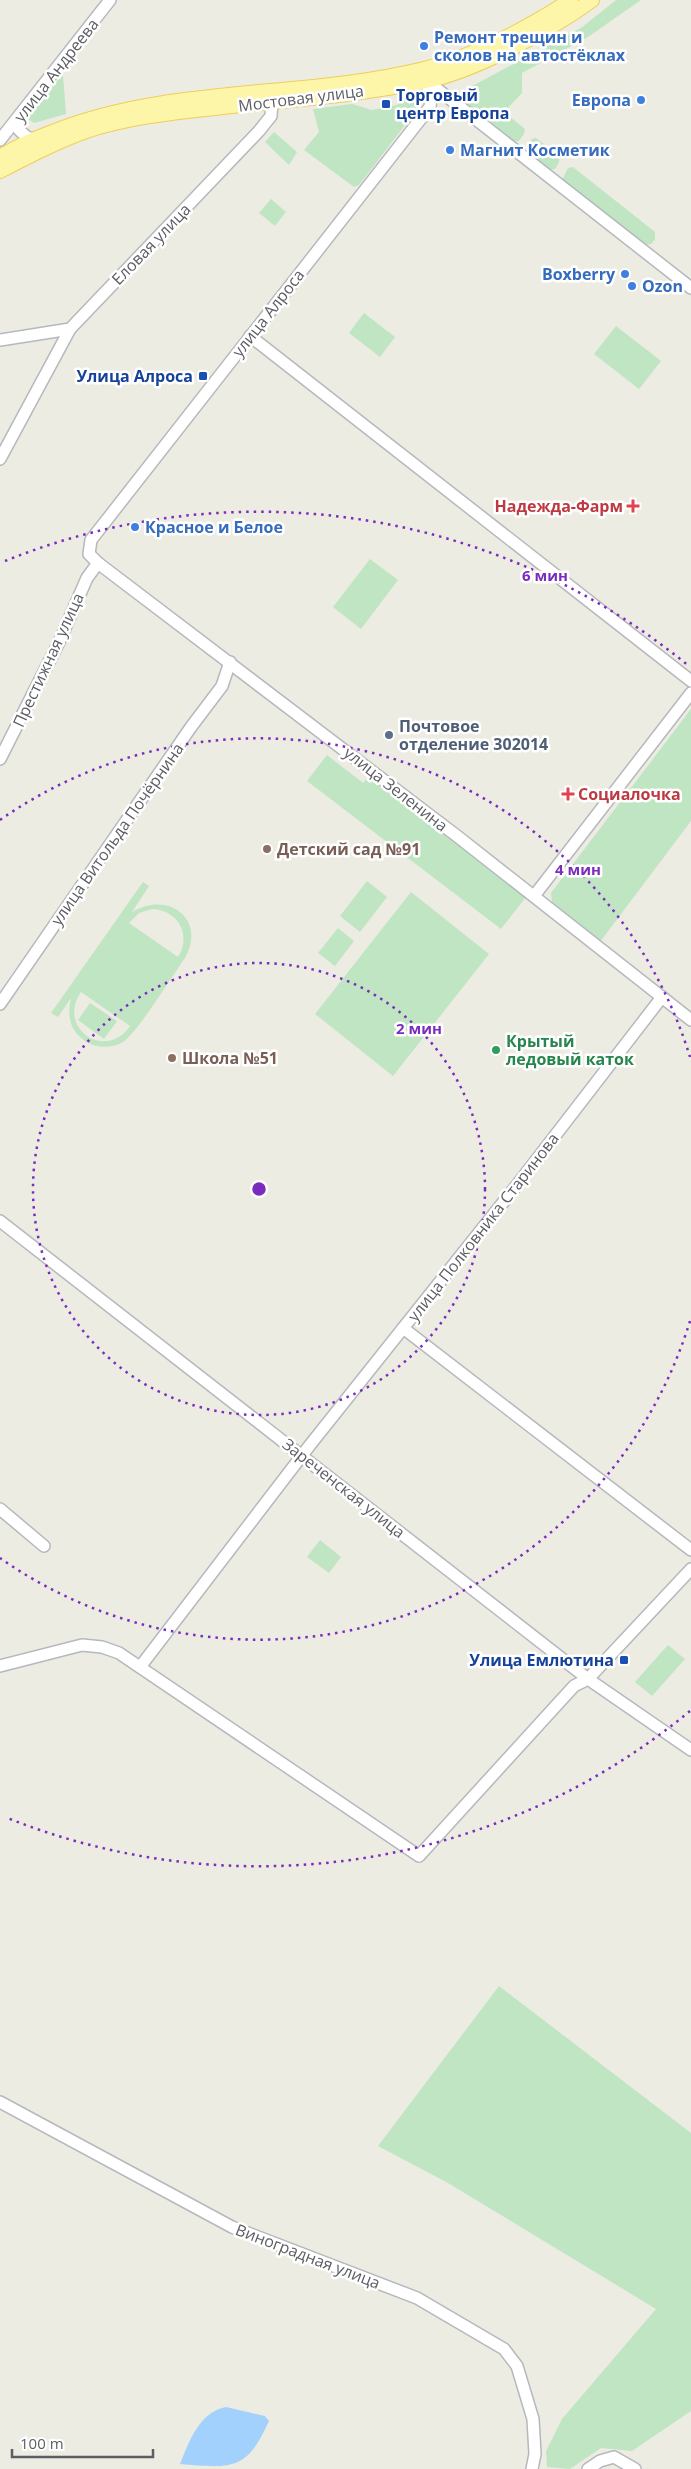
<svg xmlns="http://www.w3.org/2000/svg" width="691" height="2469" font-family="'Open Sans',sans-serif">
<rect width="100%" height="100%" fill="#edece3"/>
<g fill="#bfe5c2" fill-rule="evenodd">
<path d="M616,0h25l-53,37 -66,36v20l-18,19 21,17 -1,5 -5,7 -6,1 -48,-37 -4,-13 120,-64z"/>
<path d="M63,75l3,39 -32,9 -10,-7z"/>
<path d="M411,94l7,1 4,8 -63,82 -5,2 -50,-37 15,-18 -6,-23 39,-5 20,6 25,-5z"/>
<path d="M274,132l23,20 -8,13 -24,-23z"/>
<path d="M536,138l24,18 -1,6 -4,7 -6,1 -24,-19 7,-12z"/>
<path d="M573,167l82,65v7l-4,5 -7,1 -82,-65 6,-12z"/>
<path d="M271,199l15,13 -11,14 -16,-13z"/>
<path d="M364,313l31,24 -15,20 -31,-24z"/>
<path d="M616,326l45,35 -22,28 -45,-35z"/>
<path d="M370,559l28,21 -37,49 -28,-22z"/>
<path d="M691,709v112l-91,121 -43,-34 -5,-6 -1,-9z"/>
<path d="M327,755l36,28 6,-7 157,121 -25,32 -194,-148z"/>
<path d="M367,881l20,16 -27,35 -20,-16z"/>
<path d="M143,882l6,4 -17,26c36,-22 75,7 53,46 -13,18 -47,74 -62,84 -14,8 -32,6 -43,-5 -12,-11 -12,-25 -9,-39l-13,19 -7,-4zM152,909c26,1 40,26 26,48l-49,-34 10,-10zM81,992l49,34c-24,36 -74,2 -49,-34z"/>
<path d="M411,892l78,62 -96,122 -78,-62z"/>
<path d="M338,928l16,13 -19,25 -17,-13z"/>
<path d="M90,1003l27,18 -13,18 -26,-19z"/>
<path d="M320,1540l21,17 -12,16 -22,-16z"/>
<path d="M668,1645l17,14 -33,37 -17,-14z"/>
<path d="M499,1986l192,147v278l-59,40 -31,-3 -31,21 -23,-2 -1,-16 16,-32 94,-110 -208,-126 -70,-37z"/>
</g>
<path fill="#a3d1fd" d="M226,2407l39,9 4,5c-22,48 -34,48 -89,43 9,-22 19,-52 46,-57z"/>
<g fill="none" stroke-linecap="round" stroke-linejoin="round">
<defs>
<g id="minor">
<path d="M424,73l7,25 -1,9 -339,433 -2,14 9,9 359,273 234,184"/>
<path d="M427,81l264,207"/>
<path d="M20,117l-1,13 9,8h9"/>
<path d="M0,140l110,-140"/>
<path d="M250,336l441,345"/>
<path d="M0,340l70,-11 189,-198 12,-15 1,-14"/>
<path d="M0,459l70,-130"/>
<path d="M0,759l59,-117 28,-64 11,-15"/>
<path d="M534,896l157,-203"/>
<path d="M0,1004l191,-277 31,-41 8,-24"/>
<path d="M0,1221l588,458 103,71"/>
<path d="M403,1328l288,222"/>
<path d="M0,1509l44,37"/>
<path d="M0,1666l82,-21 20,2 17,6 300,203 155,-170 14,-7 103,-110"/>
<path d="M140,1667l170,-222 207,-260 145,-188"/>
<path d="M0,2102l232,125 185,71 87,51 13,17 16,53 2,35 -3,15"/>
<path d="M588,2469l12,-8 14,-4 21,12"/>
</g>
<g id="major">
<path d="M0,157c17,-11 36,-19 55,-26 118,-46 247,-32 369,-62 51,-13 102,-40 147,-69"/>
<path d="M0,171c29,-15 58,-30 89,-41 43,-14 90,-18 134,-23 68,-7 137,-12 203,-26 49,-10 125,-51 166,-81"/>
</g>
</defs>
<use href="#minor" stroke="#b5b8bd" stroke-width="14"/>
<use href="#major" stroke="#efce5b" stroke-width="16"/>
<use href="#minor" stroke="#fff" stroke-width="11"/>
<use href="#major" stroke="#fdf5a8" stroke-width="14"/>
</g>
<g fill="none" stroke="#7b2cbf" stroke-width="2.5" stroke-dasharray="2.5 5">
<circle cx="259" cy="1189" r="226"/>
<path d="M690 1321A451 451 0 0 1 0 1558M0 820A451 451 0 0 1 690 1057"/>
<path d="M690 1711A677 677 0 0 1 5 1817M5 561A677 677 0 0 1 690 667"/>
</g>
<g fill="#3f7fe0" stroke="#fff" stroke-width="2">
<circle cx="424" cy="46" r="5"/>
<circle cx="641" cy="100" r="5"/>
<circle cx="450" cy="150" r="5"/>
<circle cx="625" cy="274" r="5"/>
<circle cx="632" cy="286" r="5"/>
<circle cx="135" cy="527" r="5"/>
</g>
<g fill="#1a4fb4" stroke="#fff" stroke-width="2">
<rect x="381" y="99" width="10" height="10" rx="2.5"/>
<rect x="198" y="371" width="10" height="10" rx="2.5"/>
<rect x="619" y="1655" width="10" height="10" rx="2.5"/>
</g>
<g fill="#e0444e" stroke="#fff" stroke-width="2">
<path d="M630.5 498.5h5v5h5v5h-5v5h-5v-5h-5v-5h5z"/>
<path d="M565.5 786.5h5v5h5v5h-5v5h-5v-5h-5v-5h5z"/>
</g>
<circle fill="#5c6f8a" stroke="#fff" stroke-width="2" cx="389" cy="735" r="5"/>
<g fill="#8d6e63" stroke="#fff" stroke-width="2">
<circle cx="267" cy="849" r="5"/>
<circle cx="172" cy="1058" r="5"/>
</g>
<circle fill="#2e9e5b" stroke="#fff" stroke-width="2" cx="496" cy="1050" r="5"/>
<g text-anchor="middle" stroke-width="5" stroke-linejoin="round" paint-order="stroke">
<g font-size="16" font-weight="bold" fill="#366cbe" stroke="#fff" text-anchor="start">
<text x="434" y="43">Ремонт трещин и<tspan x="434" dy="18">сколов на автостёклах</tspan></text>
<text x="631" y="106" text-anchor="end">Европа</text>
<text x="460" y="156">Магнит Косметик</text>
<text x="615" y="280" text-anchor="end">Boxberry</text>
<text x="642" y="292">Ozon</text>
<text x="145" y="533">Красное и Белое</text>
</g>
<g font-size="16" fill="#5b5e63" stroke="#fff">
<text transform="translate(56 70) rotate(-52)" y="6">улица Андреева</text>
<text transform="translate(301 98) rotate(-7)" y="6">Мостовая улица</text>
<text transform="translate(151 244) rotate(-46)" y="6">Еловая улица</text>
<text transform="translate(268 313) rotate(-52)" y="6">улица Алроса</text>
<text transform="translate(48 660) rotate(-65)" y="6">Престижная улица</text>
<text transform="translate(396 789) rotate(38)" y="6">улица Зеленина</text>
<text transform="translate(117 834) rotate(-55)" y="6">улица Витольда Почёрнина</text>
<text transform="translate(483 1227) rotate(-52)" y="6">улица Полковника Старинова</text>
<text transform="translate(344 1488) rotate(38)" y="6">Зареченская улица</text>
<text transform="translate(308 2256) rotate(21)" y="6">Виноградная улица</text>
</g>
<g font-size="16" font-weight="bold" fill="#164399" stroke="#fff" text-anchor="end">
<text x="396" y="101" text-anchor="start">Торговый<tspan x="396" dy="18">центр Европа</tspan></text>
<text x="193" y="382">Улица Алроса</text>
<text x="614" y="1666">Улица Емлютина</text>
</g>
<g font-size="16" font-weight="bold" fill="#be3a42" stroke="#fff" text-anchor="end">
<text x="623" y="512">Надежда-Фарм</text>
<text x="578" y="800" text-anchor="start">Социалочка</text>
</g>
<g font-size="16" font-weight="bold" fill="#4e5e75" stroke="#fff" text-anchor="start">
<text x="399" y="732">Почтовое<tspan x="399" dy="18">отделение 302014</tspan></text>
</g>
<g font-size="16" font-weight="bold" fill="#785e54" stroke="#fff" text-anchor="start">
<text x="277" y="855">Детский сад №91</text>
<text x="182" y="1064">Школа №51</text>
</g>
<g font-size="16" font-weight="bold" fill="#27864d" stroke="#fff" text-anchor="start">
<text x="506" y="1047">Крытый<tspan x="506" dy="18">ледовый каток</tspan></text>
</g>
</g>
<circle cx="259" cy="1189" r="8" fill="#7b2cbf" stroke="#fff" stroke-width="2.5"/>
<g font-size="15" text-anchor="middle" font-weight="bold" fill="#7b2cbf" stroke="#fff" stroke-width="5" stroke-linejoin="round" paint-order="stroke">
<text x="545" y="581">6 мин</text>
<text x="578" y="875">4 мин</text>
<text x="419" y="1034">2 мин</text>
</g>
<path d="M12 2449v8h141v-8" fill="none" stroke="#5b5e63" stroke-width="2.5"/>
<text x="20" y="2449" font-size="15" fill="#5b5e63" stroke="#ffffff" stroke-width="4" paint-order="stroke">100 m</text>
</svg>
